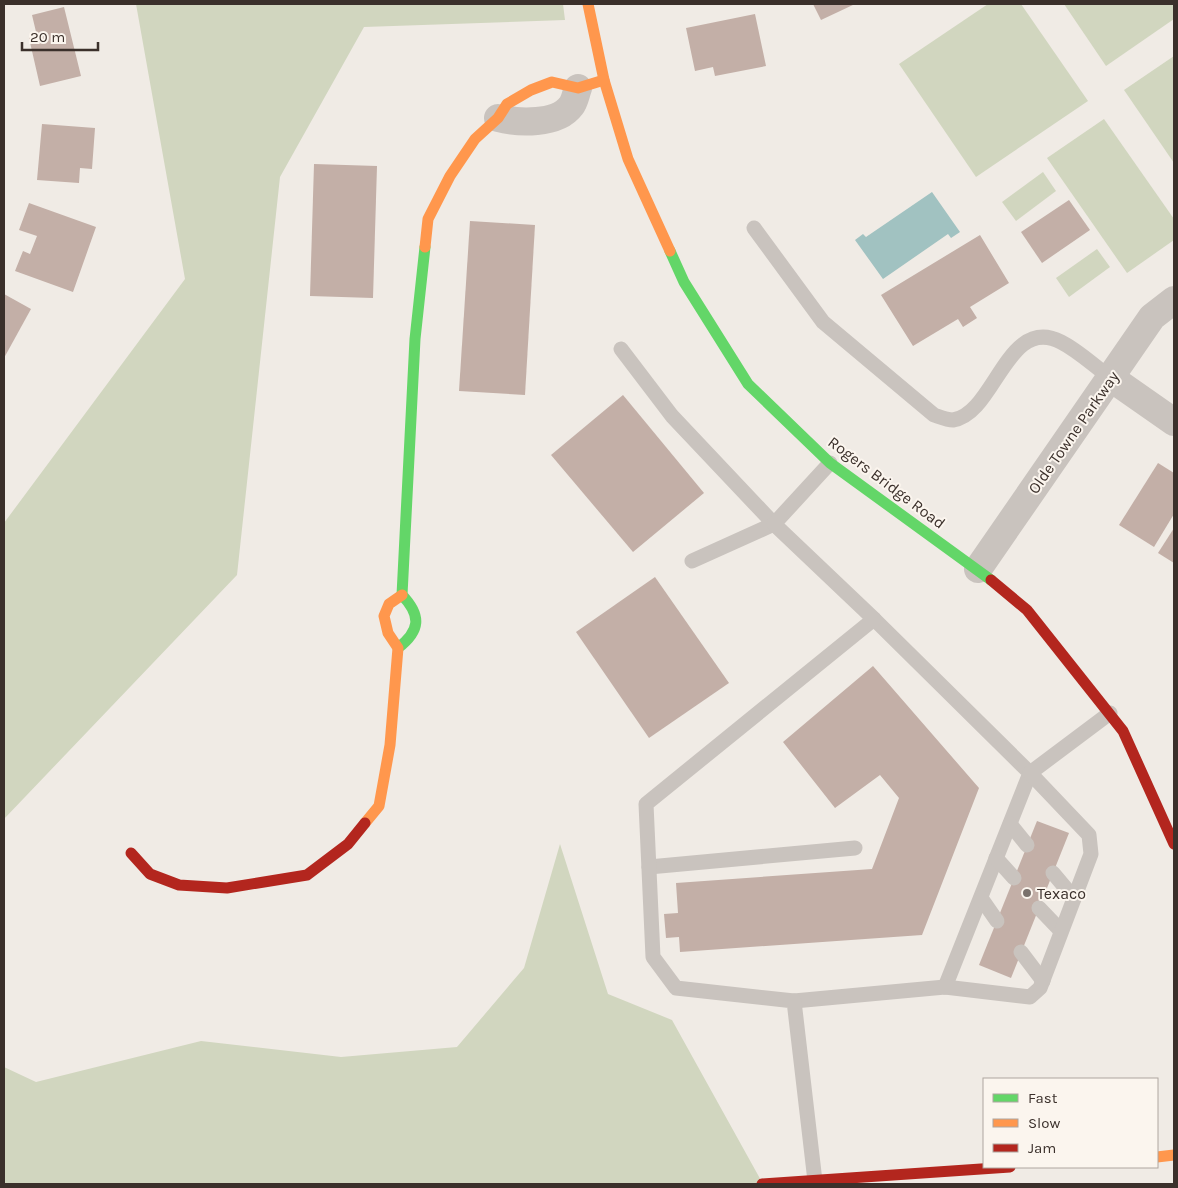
<svg xmlns="http://www.w3.org/2000/svg" width="1178" height="1188" font-family="Karla,sans-serif">
<rect width="100%" height="100%" fill="#f0ebe5"/>
<g fill="#d1d6bf">
<path d="M136,4h427l2,16 -201,7 -84,150 -43,398 -233,244v-296l181,-244z"/>
<path d="M988,4h33l67,97 -112,76 -77,-113z"/>
<path d="M1064,4h110v15l-68,47z"/>
<path d="M1174,56v107l-50,-73z"/>
<path d="M1104,119l70,100v21l-47,33 -80,-115z"/>
<path d="M1043,172l13,19 -40,30 -14,-19z"/>
<path d="M1097,249l13,18 -41,30 -13,-19z"/>
<path d="M560,844l48,150 64,26 91,164h-759v-117l32,15 165,-41 140,16 116,-10 67,-79z"/>
</g>
<path fill="#a1c2c1" d="M932,192l28,40 -9,6 -3,-4 -65,45 -28,-39 8,-6 3,3z"/>
<g fill="#c3afa7">
<path d="M813,4h42l-34,16z"/>
<path d="M64,7l17,69 -41,10 -11,-48 8,-2 -5,-21z"/>
<path d="M755,14l11,52 -51,10 -2,-9 -18,4 -9,-43z"/>
<path d="M42,124l53,4 -3,41 -12,-1 -1,15 -42,-3z"/>
<path d="M314,164l63,2 -4,132 -63,-2z"/>
<path d="M1069,200l21,30 -48,33 -21,-31z"/>
<path d="M29,203l67,24 -23,65 -58,-21 8,-20 7,3 7,-18 -18,-6z"/>
<path d="M470,221l65,4 -10,170 -66,-4z"/>
<path d="M980,235l29,48 -39,24 7,11 -14,9 -5,-8 -45,27 -32,-51z"/>
<path d="M4,294l27,15 -27,49z"/>
<path d="M623,395l81,98 -71,59 -82,-97z"/>
<path d="M1158,463l16,10v41l-20,33 -35,-22z"/>
<path d="M1174,528v35l-16,-10z"/>
<path d="M655,577l74,106 -80,55 -73,-106z"/>
<path d="M873,666l106,122 -57,147 -242,17 -1,-15 -13,1 -2,-24 14,-1 -2,-30 196,-14 27,-71 -19,-23 -45,33 -52,-66z"/>
<path d="M1037,821l32,12 -58,145 -32,-13z"/>
</g>
<g fill="none" stroke-linecap="round" stroke-linejoin="round">
<g stroke="#c9c3be" stroke-width="15">
<path d="M754,228l69,94 111,93c6,2 13,5 19,5 42,-6 54,-106 108,-78 18,9 34,25 50,36"/>
<path d="M621,349l51,67 102,108 -82,37"/>
<path d="M874,619l156,154 -85,214"/>
<path d="M1010,824l17,21"/>
<path d="M996,858l18,20"/>
<path d="M649,867l206,-19"/>
<path d="M1053,873l21,25"/>
<path d="M981,898l16,23"/>
<path d="M1039,908l22,23"/>
<path d="M1021,952l22,29"/>
<path d="M794,1001l151,-14 85,10 10,-9 51,-134 -2,-19 -59,-62 80,-60"/>
<path d="M815,1181l-21,-180 -118,-13 -23,-31 -7,-153 228,-185 -100,-95 56,-61"/>
</g>
<g stroke="#c9c3be" stroke-width="28">
<path d="M498,118c20,5 59,7 73,-12 4,-5 5,-13 7,-18"/>
<path d="M1111,378l63,44"/>
<path d="M978,569l174,-252 22,-17"/>
</g>
<g stroke="#63d668" stroke-width="11">
<path d="M670,251l14,31 64,102 82,79 161,117"/>
<path d="M398,648c22,-17 24,-32 4,-53l13,-256 10,-92"/>
</g>
<g stroke="#ff974d" stroke-width="11">
<path d="M588,4l16,76 24,79 42,92"/>
<path d="M425,247l3,-28 22,-43 25,-37 23,-21 9,-14 24,-14 21,-8 26,6 26,-8"/>
<path d="M365,823l14,-17 11,-61 8,-97 -10,-15 -4,-17 5,-12 13,-9"/>
<path d="M1157,1157l17,-2"/>
</g>
<g stroke="#b3261e" stroke-width="11">
<path d="M991,580l36,30 96,121 51,113"/>
<path d="M131,853l19,21 29,11 48,3 80,-13 41,-31 17,-21"/>
<path d="M762,1184l248,-17"/>
</g>
</g>
<circle fill="#7a716c" stroke="#fbf5ee" stroke-width="2" cx="1027" cy="893" r="5"/>
<g text-anchor="middle" stroke-width="4" stroke-linejoin="round" paint-order="stroke">
<g font-size="16" fill="#3b302b" stroke="#fbf5ee">
<text transform="translate(1073 432) rotate(-55)" y="6">Olde Towne Parkway</text>
<text transform="translate(887 482) rotate(37)" y="6">Rogers Bridge Road</text>
</g>
<g font-size="16" fill="#3b302b" stroke="#fbf5ee" text-anchor="start">
<text x="1037" y="899">Texaco</text>
</g>
</g>
<rect width="1178" height="1188" fill="none" stroke="#3b302b" stroke-width="10"/>
<rect x="983" y="1078" width="175" height="90" fill="#fbf5ee" stroke="#aea6a0"/>
<rect x="993" y="1094" width="25" height="8" fill="#63d668" stroke="#aea6a0"/>
<text x="1028" y="1103" font-size="15" fill="#3b302b">Fast</text>
<rect x="993" y="1119" width="25" height="8" fill="#ff974d" stroke="#aea6a0"/>
<text x="1028" y="1128" font-size="15" fill="#3b302b">Slow</text>
<rect x="993" y="1144" width="25" height="8" fill="#b3261e" stroke="#aea6a0"/>
<text x="1028" y="1153" font-size="15" fill="#3b302b">Jam</text>
<path d="M22 42v8h76v-8" fill="none" stroke="#3b302b" stroke-width="2.5"/>
<text x="30" y="42" font-size="15" fill="#3b302b" stroke="#fbf5ee" stroke-width="4" paint-order="stroke">20 m</text>
</svg>
